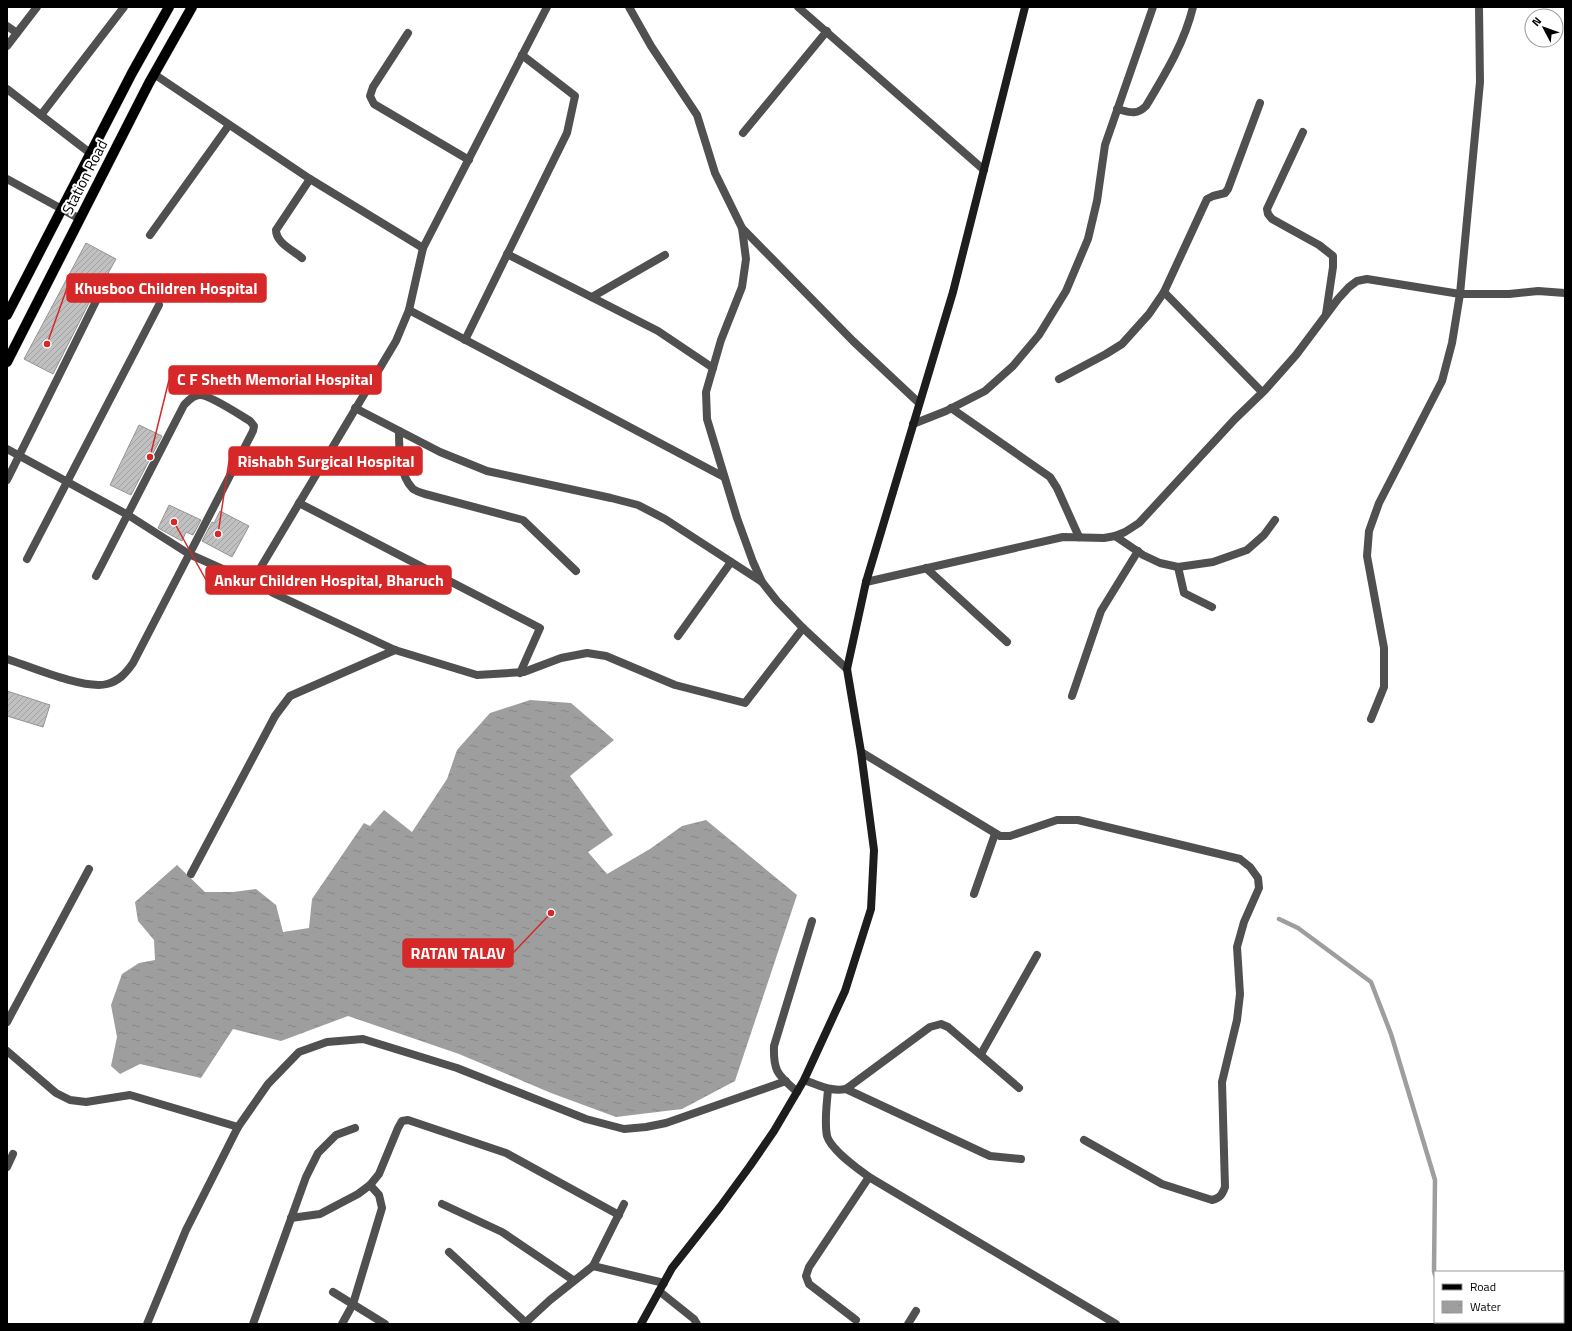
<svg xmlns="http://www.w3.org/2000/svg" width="1572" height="1331" font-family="'Titillium Web',sans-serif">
<defs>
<pattern id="water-ripples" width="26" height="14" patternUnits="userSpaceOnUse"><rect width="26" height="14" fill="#9e9e9e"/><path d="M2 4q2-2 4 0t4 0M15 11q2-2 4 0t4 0" fill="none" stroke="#868686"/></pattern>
<pattern id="building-hatch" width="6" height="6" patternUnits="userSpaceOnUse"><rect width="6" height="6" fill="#c0c0c0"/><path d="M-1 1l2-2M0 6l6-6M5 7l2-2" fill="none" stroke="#a3a3a3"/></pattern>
</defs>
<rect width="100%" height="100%" fill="#fff"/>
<path fill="url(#water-ripples)" d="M530,700l41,3 43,37 -44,36 43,59 -25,17 19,22 43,-25 32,-23 24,-6 91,75 -62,186 -53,28 -66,8 -65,-24 -92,-39 -111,-38 -67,25 -48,-12 -32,49 -61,-14 -20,10 -9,-8 6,-29 -6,-32 11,-31 17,-11 16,-3 -1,-20 -16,-19 -3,-19 42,-37 28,27h28l23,-3 20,16 7,27 26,-4 3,-29 52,-76 6,3 14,-16 28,22 35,-53 10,-29 33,-37z"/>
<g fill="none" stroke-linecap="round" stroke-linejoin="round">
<g stroke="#9e9e9e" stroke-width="4.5">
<path d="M1279,919l19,9 73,54 20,52 44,146 -1,91 1,4"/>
<path d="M1451,1322v2"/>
</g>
</g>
<g fill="url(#building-hatch)" stroke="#949494">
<path d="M86,243l30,16 -14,25 -5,3 -44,87 -29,-15z"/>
<path d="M139,425l23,11 -31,59 -21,-10z"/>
<path d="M169,505l32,15 -8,15 -7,-3 -4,9 -24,-13z"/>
<path d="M220,511l29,15 -17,31 -30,-16 10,-19 2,1z"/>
<path d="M7,691l43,14 -7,22 -36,-11z"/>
</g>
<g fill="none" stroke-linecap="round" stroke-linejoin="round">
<defs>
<g id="primary">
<path d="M7,315l125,-242 37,-66"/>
<path d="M7,362l142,-279 43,-76"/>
</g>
</defs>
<use href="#primary" stroke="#dbdbdb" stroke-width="11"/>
<g stroke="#505050" stroke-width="8">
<path d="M150,235l79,-110"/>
<path d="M302,258c-9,-8 -26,-15 -26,-28l34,-51"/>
<path d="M7,449l121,66"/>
<path d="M7,480l95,-191"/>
<path d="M27,559l132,-254"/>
<path d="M7,659c24,8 78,31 100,25 12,-3 19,-11 26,-21l120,-232 1,-5 -4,-5c-10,-6 -40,-26 -50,-26 -7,0 -12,6 -16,10l-88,171"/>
<path d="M974,894l21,-60"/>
</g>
<g stroke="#505050" stroke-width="8">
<path d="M547,7l-124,241 -14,62 -13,31 -138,231c3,10 6,15 15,21l122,57 82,25 47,-3 37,-14 26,-5 19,3 69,29 70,18 58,-75"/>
<path d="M629,7l22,39 46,69 18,58 27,55 4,31 -4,28 -21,53 -15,52 1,27 30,99 16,44 9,20 15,19 26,27 44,41"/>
<path d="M798,7l186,163"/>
<path d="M7,26l10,7"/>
<path d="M408,33l-35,54 -3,9 4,8 95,56"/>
<path d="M7,46l30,-39"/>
<path d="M154,74l156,105 113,69"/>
<path d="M7,89l83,64"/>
<path d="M1117,109c12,3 19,7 29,-3 19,-32 38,-62 47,-99"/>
<path d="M41,115l83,-108"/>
<path d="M1303,132l-36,77 1,5 4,5 47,26 14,11v11l-7,47"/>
<path d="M743,133l84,-102"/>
<path d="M7,179l73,40"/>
<path d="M742,228l111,113 66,62"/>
<path d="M507,254l151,77 55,37"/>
<path d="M1164,292l98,100"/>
<path d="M592,297l73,-42"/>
<path d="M409,310l315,167"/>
<path d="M465,340l102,-207 8,-37 -53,-41"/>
<path d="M1059,379l47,-25 16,-10 27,-30 15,-22 43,-93 6,-3 12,-3 3,-4 32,-86"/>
<path d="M355,408l85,44 47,19 124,27 27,7 27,14 97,63"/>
<path d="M951,408l99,69 7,11 22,49"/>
<path d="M913,424l33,-13 39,-20 28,-25 26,-31 27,-44 22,-52 9,-38 8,-56 48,-138"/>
<path d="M399,431c0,18 0,44 14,58 3,2 8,4 12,5l98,26 53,51"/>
<path d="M299,503l241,125 -20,45"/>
<path d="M128,515l61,39 67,30 5,-2"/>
<path d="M1115,536l28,19 17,8 18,4 35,-5 34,-12 17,-15 11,-15"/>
<path d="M1178,567l6,26 28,14"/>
<path d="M926,568l81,74"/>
<path d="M866,582l197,-45 41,1 11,-2 10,-4 14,-9 96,-104 30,-29 31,-35 42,-56 11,-12 8,-6 10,-2 93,15h49l29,-3 27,2"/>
<path d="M678,636l53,-74"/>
<path d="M1072,696l29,-85 37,-60"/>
<path d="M1371,719l13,-32v-39l-17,-92 2,-25 10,-28 63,-122 10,-38 8,-49 20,-212 -1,-75"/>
<path d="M861,752l139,84h10l47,-16h21l162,39 10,8 8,11 1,10 -15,34 -7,25 3,47 -3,26 -15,62 3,105c-3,8 -5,11 -13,13l-50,-16 -78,-44"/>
<path d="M191,874l84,-158 15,-20 105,-46"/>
<path d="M7,1022l82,-153"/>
<path d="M7,1051l49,42 14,7 16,2 44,-7 108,32"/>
<path d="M981,1054l56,-99"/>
<path d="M804,1080c14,5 27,12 42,9l84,-62 11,-3 7,3 71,61"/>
<path d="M828,1089c-1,15 -4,32 -1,47 4,14 30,32 42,41l247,147"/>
<path d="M846,1089l144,67 31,3"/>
<path d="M797,1092c-18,-17 -24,-19 -23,-46l38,-125"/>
<path d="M7,1167l6,-13"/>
<path d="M442,1204l60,28 71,48"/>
<path d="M291,1218l29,-4 38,-20 12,-9 9,-11 19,-46 4,-7 6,-1 98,33 113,62"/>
<path d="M449,1252l77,71"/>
<path d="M593,1266l71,17"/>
<path d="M659,1291l35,28 3,5"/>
<path d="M333,1292l52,32"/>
<path d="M856,1320l-47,-36 -3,-8 3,-9 60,-90"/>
<path d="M147,1324l39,-94 52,-103 30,-43 31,-32 28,-10 36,-3 94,29 129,51 38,10 22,-2 20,-4 120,-42"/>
<path d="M253,1324l53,-147 12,-24 18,-18 19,-7"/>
<path d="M342,1324l11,-20 29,-96 -3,-13 -9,-10"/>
<path d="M524,1324l26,-24 43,-34 31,-62"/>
<path d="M908,1324l8,-13"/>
</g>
<path stroke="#1d1d1d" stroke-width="8" d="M641,1324l31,-56 48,-61 30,-41 24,-35 30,-51 41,-89 26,-82 3,-59 -13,-98 -14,-83 19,-87 87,-290 72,-285"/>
<use href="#primary" stroke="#000" stroke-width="10"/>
</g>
<g text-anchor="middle" stroke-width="4" stroke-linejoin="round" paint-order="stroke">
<g font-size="15" fill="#000" stroke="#fff">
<text transform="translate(85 177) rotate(-63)" y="5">Station Road</text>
</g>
</g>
<path fill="none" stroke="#d62828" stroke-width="1.5" d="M47 344L67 288M150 457L169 380M218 534L229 461M174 522L206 580M551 913L513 953"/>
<g fill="#d62828" stroke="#fff" stroke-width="1.5">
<circle cx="47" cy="344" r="4"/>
<circle cx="150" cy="457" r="4"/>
<circle cx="218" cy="534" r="4"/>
<circle cx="174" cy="522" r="4"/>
<circle cx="551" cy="913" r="4"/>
</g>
<g fill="#d62828" stroke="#d62828" stroke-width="1.5">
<rect x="67" y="274" width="199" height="28" rx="4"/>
<rect x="169" y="366" width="212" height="28" rx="4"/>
<rect x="229" y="447" width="193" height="28" rx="4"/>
<rect x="206" y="566" width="245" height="28" rx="4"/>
<rect x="403" y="939" width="110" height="28" rx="4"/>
</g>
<g font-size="16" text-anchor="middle" font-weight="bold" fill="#fff">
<text x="166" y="294">Khusboo Children Hospital</text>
<text x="275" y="385">C F Sheth Memorial Hospital</text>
<text x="326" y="467">Rishabh Surgical Hospital</text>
<text x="329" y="586">Ankur Children Hospital, Bharuch</text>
<text x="458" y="959">RATAN TALAV</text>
</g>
<rect width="1572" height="1331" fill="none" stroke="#000000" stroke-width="16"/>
<rect x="1434" y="1271" width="130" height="52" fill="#ffffff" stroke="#999999"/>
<rect x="1442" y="1284" width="20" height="6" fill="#000000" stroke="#999999"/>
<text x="1470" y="1291" font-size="12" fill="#000000">Road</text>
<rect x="1442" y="1301" width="20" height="12" fill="url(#water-ripples)" stroke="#999999"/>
<text x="1470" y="1311" font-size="12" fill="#000000">Water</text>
<g transform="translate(1544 28) rotate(311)"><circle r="19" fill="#ffffff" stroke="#999999"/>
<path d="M0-3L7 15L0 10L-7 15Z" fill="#000000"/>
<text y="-6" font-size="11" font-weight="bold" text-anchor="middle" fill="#000000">N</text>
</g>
</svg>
